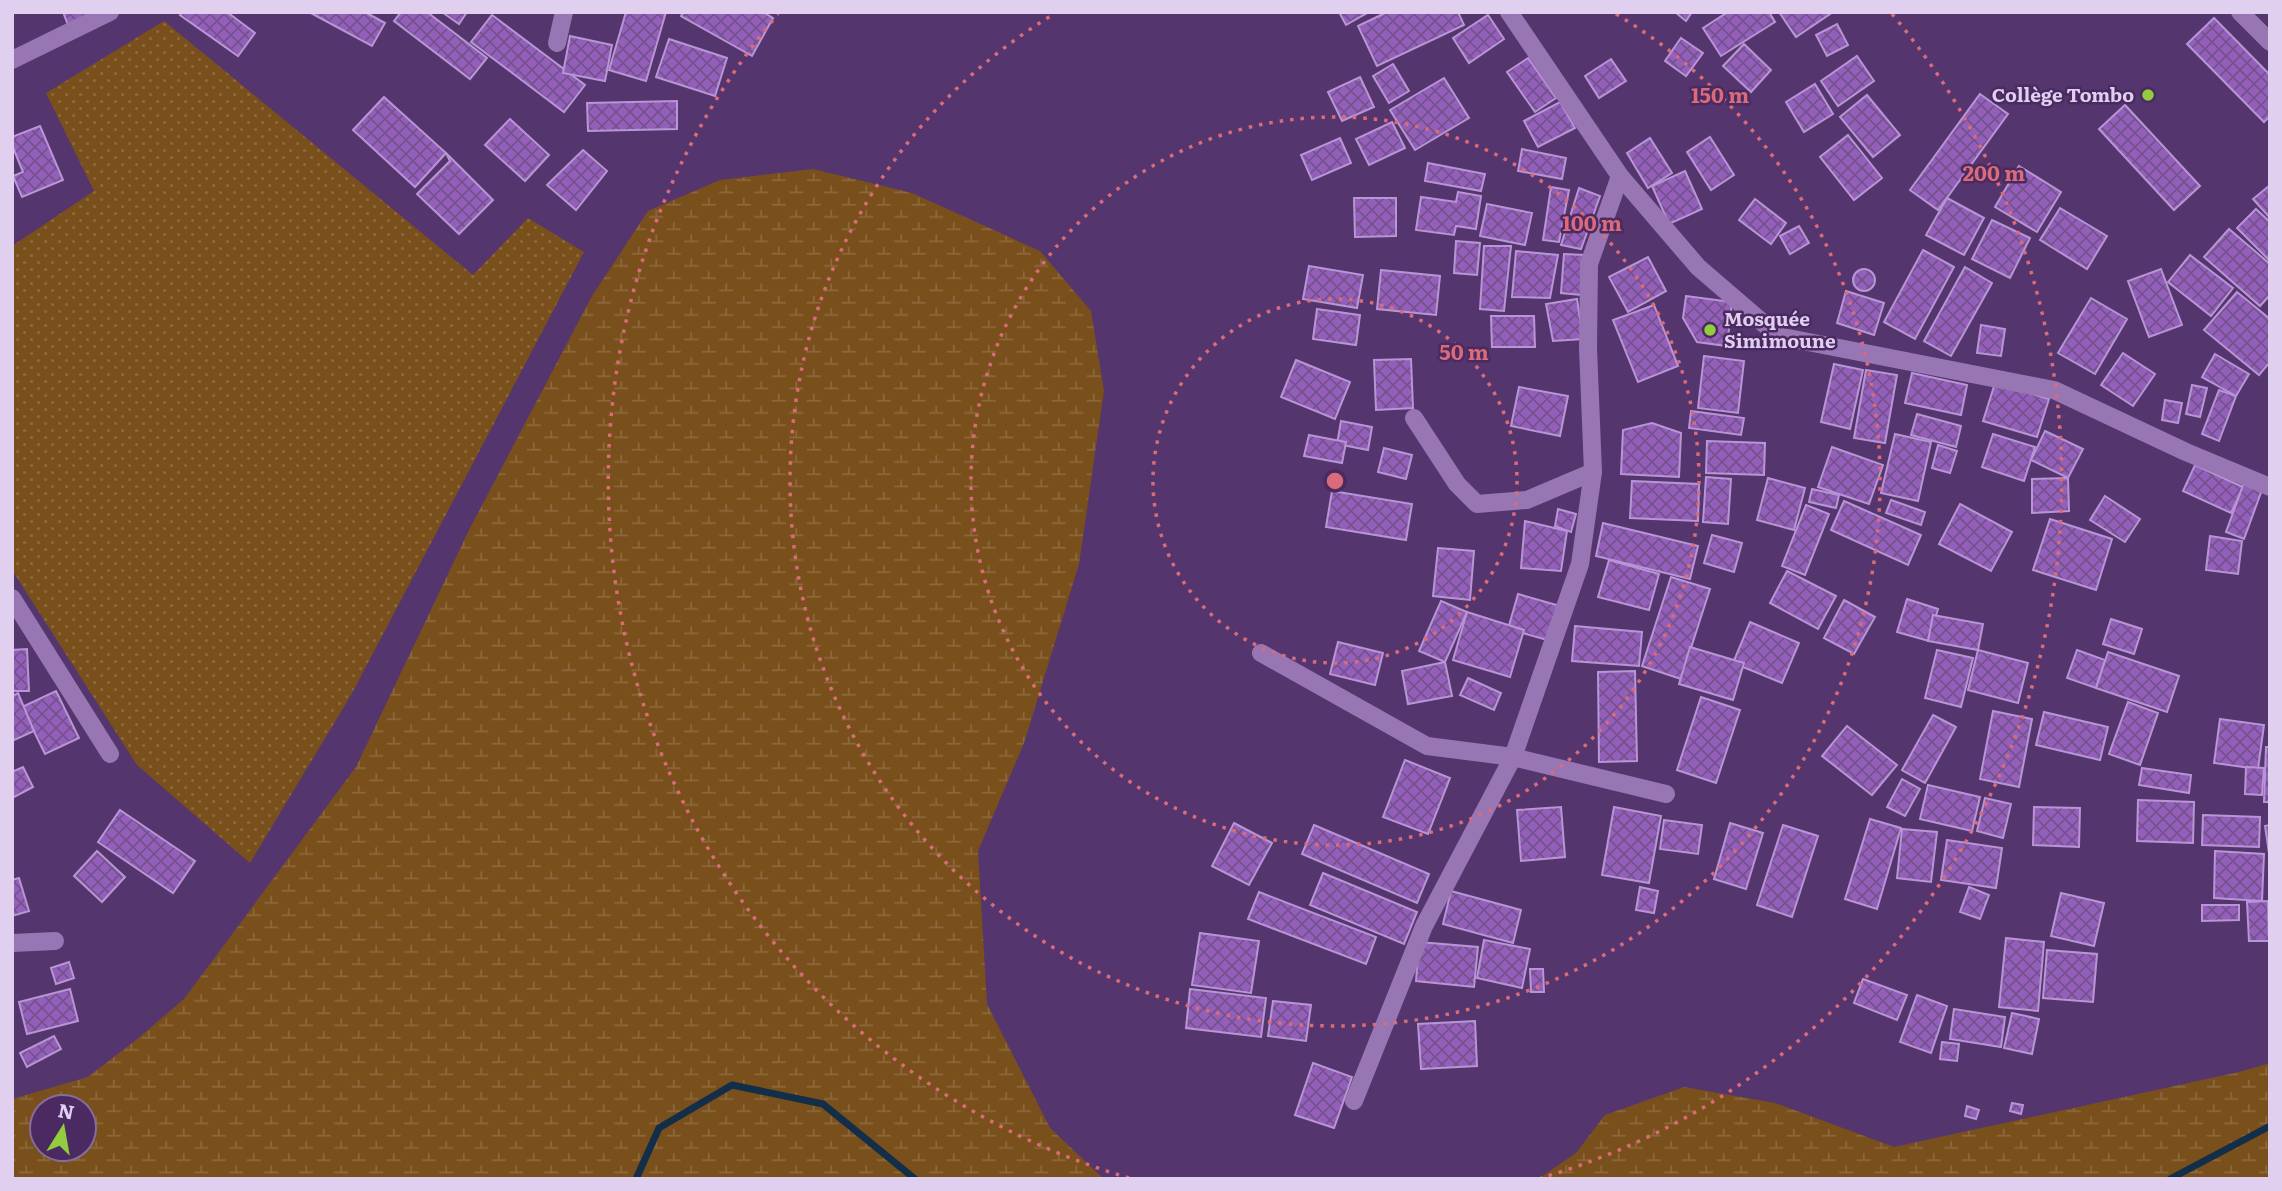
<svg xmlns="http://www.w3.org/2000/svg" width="2282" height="1191" font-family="Literata,serif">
<defs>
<pattern id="grass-dots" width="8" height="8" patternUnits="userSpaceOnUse" patternTransform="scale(1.75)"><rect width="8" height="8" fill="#79501b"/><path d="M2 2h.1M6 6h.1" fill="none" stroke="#8c683c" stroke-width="1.8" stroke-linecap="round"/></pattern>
<pattern id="wetland-marsh" width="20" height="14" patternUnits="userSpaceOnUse" patternTransform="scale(1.75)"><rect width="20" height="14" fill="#79501b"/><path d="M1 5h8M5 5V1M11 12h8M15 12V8" fill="none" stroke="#8c683c"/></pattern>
<pattern id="building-cross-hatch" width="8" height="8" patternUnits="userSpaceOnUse" patternTransform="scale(1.75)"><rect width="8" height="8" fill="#945fbb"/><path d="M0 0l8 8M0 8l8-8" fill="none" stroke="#74528d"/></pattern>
</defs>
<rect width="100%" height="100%" fill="#55356d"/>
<path fill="url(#grass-dots)" d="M164,21l309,254 55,-57 56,34 -233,443 -101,168 -113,-98 -125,-195v-324l82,-55 -48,-98z"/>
<g fill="url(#wetland-marsh)" fill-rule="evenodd">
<path d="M813,169l99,24 128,58 51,60 13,80 -25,173 -55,179 -46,108 9,153 63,124 54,51h-1092v-80l76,-22 48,-37 48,-41 172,-232 113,-237 123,-234 56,-85 72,-31zM42,1107h42v42h-42z"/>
<path d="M2270,1063v116h-732l38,-26 29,-38 79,-28 91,16 119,44 345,-75z"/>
</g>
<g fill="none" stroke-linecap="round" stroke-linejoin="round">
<g stroke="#122e48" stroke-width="7">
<path d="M636,1179l23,-51 73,-43 91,19 92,75"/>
<path d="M2170,1179l100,-53"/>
</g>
</g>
<g fill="url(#building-cross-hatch)" stroke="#b895d5" stroke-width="2">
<path d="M63,12h35l-30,13z"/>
<path d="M183,12h44l28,21 -17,23 -58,-41z"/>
<path d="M309,12h56l20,11 -13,23z"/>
<path d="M401,12h26l60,46 -17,21 -76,-58z"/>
<path d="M442,12h25l-8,12z"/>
<path d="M626,12h40l-20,69 -37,-11z"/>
<path d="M683,12h80l10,6 -21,38 -71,-40z"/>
<path d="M1339,12h30l-23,13z"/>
<path d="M1387,12h71l6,13 -87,41 -19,-40z"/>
<path d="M1675,12h17l-6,9z"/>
<path d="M1728,12h41l6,10 -54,34 -18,-28z"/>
<path d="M1779,12h54l-37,25z"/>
<path d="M492,15l93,70 -21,27 -93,-70z"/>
<path d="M1488,15l16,24 -35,24 -16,-25z"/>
<path d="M2214,18l56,57v41l-6,6 -77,-78z"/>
<path d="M1837,24l11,21 -21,11 -11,-21z"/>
<path d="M570,36l42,9 -7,36 -42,-8z"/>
<path d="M1681,38l22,15 -17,23 -21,-15z"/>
<path d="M669,39l58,19 -12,38 -59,-19z"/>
<path d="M1744,44l27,26 -20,22 -28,-26z"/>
<path d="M1857,56l17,25 -36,25 -17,-25z"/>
<path d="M1528,58l28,40 -21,14 -28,-40z"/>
<path d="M1611,59l15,22 -27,17 -14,-22z"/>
<path d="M1393,64l16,27 -20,12 -16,-27z"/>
<path d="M1360,77l14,30 -32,14 -14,-29z"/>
<path d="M1444,78l25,40 -54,32 -25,-40z"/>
<path d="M1815,84l18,30 -29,18 -18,-30z"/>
<path d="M1980,94l28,20 -70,96 -28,-20z"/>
<path d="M1867,95l33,40 -27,22 -33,-40z"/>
<path d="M384,97l62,56 -31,34 -62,-57z"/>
<path d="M677,101v28l-89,2 -1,-28z"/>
<path d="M1560,102l15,26 -37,19 -14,-26z"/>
<path d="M2125,105l75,81 -26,24 -75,-81z"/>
<path d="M510,119l39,36 -24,26 -40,-36z"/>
<path d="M1392,122l13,26 -36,17 -13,-26z"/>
<path d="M40,126l23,54 -41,17 -9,-21 10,-4 -11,-27v-8z"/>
<path d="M1848,135l34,43 -28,22 -34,-43z"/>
<path d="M1710,137l24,38 -23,15 -24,-38z"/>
<path d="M1340,138l11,25 -39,17 -11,-25z"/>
<path d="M1650,138l22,35 -24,15 -21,-35z"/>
<path d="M1522,149l44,9 -4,21 -44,-8z"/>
<path d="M583,150l24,21 -31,39 -29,-25z"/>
<path d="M446,153l47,47 -34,34 -42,-40 33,-33z"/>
<path d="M1428,163l57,11 -4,17 -56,-10z"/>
<path d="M2019,166l42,26 -24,40 -42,-25z"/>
<path d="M1685,171l17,38 -33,15 -17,-38z"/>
<path d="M2270,185v33l-17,-19z"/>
<path d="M1551,187l18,3 -10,52 -16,-2z"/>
<path d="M1579,188l21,8 -19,53 -20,-4z"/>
<path d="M1458,192l23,4 -5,33 -20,-3 -2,9 -38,-5 5,-33 35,5z"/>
<path d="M1354,198h42v38l-41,1z"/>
<path d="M1947,198l37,20 -20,37 -38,-20z"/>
<path d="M1755,199l31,24 -15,21 -32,-24z"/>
<path d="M1487,204l45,9 -7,32 -45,-9z"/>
<path d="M2060,208l47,28 -20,33 -47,-29z"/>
<path d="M2256,209l14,13v39l-33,-33z"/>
<path d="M1992,220l38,18 -20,40 -38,-19z"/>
<path d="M1799,226l10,17 -19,11 -10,-18z"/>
<path d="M2229,229l41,35v31l-10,11 -56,-49z"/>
<path d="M1456,241l24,2 -3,32 -23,-2z"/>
<path d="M1484,246h27l-7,65 -24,-2z"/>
<path d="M1923,250l31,17 -39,72 -31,-17z"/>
<path d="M1516,251l42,4 -8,43 -38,-1z"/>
<path d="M1564,254l21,1 -4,40 -20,-2z"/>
<path d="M2190,255l43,33 -22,28 -43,-34z"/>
<path d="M1648,257l18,34 -38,21 -19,-35z"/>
<path d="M1309,266l54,9 -6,33 -54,-9z"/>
<path d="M1965,267l27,16 -41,73 -27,-15z"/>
<circle cx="1864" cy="280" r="11"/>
<path d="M2161,269l21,56 -33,12 -21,-56z"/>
<path d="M1381,270l59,6 -4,39 -59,-6z"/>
<path d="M1846,291l38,12 -10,32 -37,-12z"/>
<path d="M2237,292l33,27v43l-11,13 -55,-45z"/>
<path d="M1686,296l46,6 -5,44 -30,-4 -14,-24z"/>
<path d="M2091,298l36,21 -32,55 -37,-21z"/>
<path d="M1577,299l6,40 -30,2 -7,-37z"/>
<path d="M1654,305l24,61 -40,16 -25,-62z"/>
<path d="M1317,309l43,6 -4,30 -43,-6z"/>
<path d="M1491,316h43l1,31h-43z"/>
<path d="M1981,325l24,4 -4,27 -24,-3z"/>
<path d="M2123,353l32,21 -22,32 -32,-21z"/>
<path d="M2215,354l34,20 -13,22 -34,-19z"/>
<path d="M1704,356l40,5 -6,52 -40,-5z"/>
<path d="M1411,359l2,49 -37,2 -2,-50z"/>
<path d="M1296,360l54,22 -15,37 -54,-22z"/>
<path d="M1834,364l29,6 -13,59 -29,-7z"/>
<path d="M1866,370l31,5 -12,68 -31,-5z"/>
<path d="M1912,373l55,12 -6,30 -56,-12z"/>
<path d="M1995,383l54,16 -12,38 -54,-16z"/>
<path d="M2192,385l15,3 -7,29 -14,-3z"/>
<path d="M1519,387l49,9 -8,40 -49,-10z"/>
<path d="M2219,390l17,6 -17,45 -17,-7z"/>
<path d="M2165,400l17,3 -4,20 -16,-3z"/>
<path d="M1691,411l53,7 -3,17 -52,-7z"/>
<path d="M1917,414l44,12 -5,21 -45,-12z"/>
<path d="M1341,421l31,6 -4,23 -31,-6z"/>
<path d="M1652,423l29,10 -2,44 -58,-3 2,-44z"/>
<path d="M2045,431l38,18 -15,29 -37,-18z"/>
<path d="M1895,434l36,8 -13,59 -37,-8z"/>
<path d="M1993,434l42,13 -11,34 -42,-14z"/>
<path d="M1309,435l37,7 -4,21 -38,-7z"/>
<path d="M1707,441l58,2 -1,32 -58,-2z"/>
<path d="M1938,445l19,6 -7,22 -18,-5z"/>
<path d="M1832,447l51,18 -14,39 -51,-17z"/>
<path d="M1384,448l28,7 -6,24 -28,-7z"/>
<path d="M2195,465l48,22 -12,26 -48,-22z"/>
<path d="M1706,477l25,2 -3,45 -25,-2z"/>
<path d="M1768,478l37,10 -11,42 -37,-10z"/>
<path d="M2068,478l1,33 -37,2v-34z"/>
<path d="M2245,480l18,7 -19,52 -18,-7z"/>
<path d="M1632,481l67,3 -1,37 -68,-3z"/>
<path d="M1812,489l27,6 -3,13 -27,-6z"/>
<path d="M1332,491l80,13 -6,36 -80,-13z"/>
<path d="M2105,496l35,23 -15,23 -35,-22z"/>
<path d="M1891,500l34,12 -4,13 -35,-12z"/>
<path d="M1844,501l77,34 -13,30 -77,-35z"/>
<path d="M1960,504l52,28 -21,39 -52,-27z"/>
<path d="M1806,505l23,9 -24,61 -23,-9z"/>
<path d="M1558,509l18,5 -5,18 -16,-6z"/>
<path d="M2050,519l62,20 -16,51 -63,-20z"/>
<path d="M1525,521l42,10 -6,40 -40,-3z"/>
<path d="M1603,523l95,23 -8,33 -94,-23z"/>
<path d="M1712,535l30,8 -8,29 -30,-9z"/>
<path d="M2210,536l32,5 -4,33 -32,-4z"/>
<path d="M1438,548l36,3 -4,49 -37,-4z"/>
<path d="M1609,560l50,14 -10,36 -51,-13z"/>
<path d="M1787,571l49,25 -18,33 -48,-26z"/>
<path d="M1671,577l39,12 -29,90 -39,-13z"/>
<path d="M1518,594l42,12 -9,35 -43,-12z"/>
<path d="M1907,599l31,10 -9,32 -32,-9z"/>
<path d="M1844,600l31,17 -21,37 -30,-16z"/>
<path d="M1441,601l26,11 -22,50 -26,-11z"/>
<path d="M1467,612l57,18 -14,47 -57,-17z"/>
<path d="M1933,615l50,9 -5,26 -50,-9z"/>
<path d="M2111,619l31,10 -8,25 -31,-10z"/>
<path d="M1750,622l49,21 -17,40 -49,-20z"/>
<path d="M1575,626l67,6 -3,34 -67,-5z"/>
<path d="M1338,642l45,11 -8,32 -45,-11z"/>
<path d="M1690,647l54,16 -11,37 -54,-16z"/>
<path d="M27,649l2,42h-17v-41z"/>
<path d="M1937,650l36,8 -12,49 -36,-9z"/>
<path d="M1978,650l50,13 -10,40 -50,-13z"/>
<path d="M2077,650l28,10 -9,28 -29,-10z"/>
<path d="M2108,652l71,24 -12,36 -71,-24z"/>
<path d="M1445,662l7,34 -44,8 -6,-33z"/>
<path d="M1635,671l2,90 -38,1 -1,-90z"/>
<path d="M1468,678l33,15 -7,17 -34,-15z"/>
<path d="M56,691l23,47 -34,16 -23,-47z"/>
<path d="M18,693l16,38 -22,10v-45z"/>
<path d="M1701,697l39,13 -24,73 -39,-13z"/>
<path d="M2128,702l30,11 -18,52 -31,-11z"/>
<path d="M1993,711l39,8 -13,68 -39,-8z"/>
<path d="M2044,712l64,15 -8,33 -64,-15z"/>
<path d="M1933,715l23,12 -31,56 -23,-13z"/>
<path d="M2220,719l44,6 -6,44 -44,-6z"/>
<path d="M1847,726l50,39 -25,30 -50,-39z"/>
<path d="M2266,747h4v55h-6z"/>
<path d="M1405,760l45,18 -22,56 -45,-17z"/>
<path d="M23,767l10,20 -21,11v-26z"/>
<path d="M2246,767l18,1 -2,27 -17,-1z"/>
<path d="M2142,768l49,7 -2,18 -50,-8z"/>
<path d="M1902,779l18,10 -15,27 -18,-9z"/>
<path d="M1928,785l52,12 -8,34 -52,-12z"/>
<path d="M1985,798l26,6 -8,34 -26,-7z"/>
<path d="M2138,800l56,2 -1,41 -56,-2z"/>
<path d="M1561,807l4,50 -44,4 -4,-51z"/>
<path d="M1614,807l47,9 -12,67 -47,-8z"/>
<path d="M2034,807l46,1 -1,39 -46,-2z"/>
<path d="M120,810l75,51 -22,32 -75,-51z"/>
<path d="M2203,815l57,2 -1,30 -57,-2z"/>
<path d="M1870,819l31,9 -24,81 -32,-10z"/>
<path d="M1664,820l38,5 -4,29 -38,-5z"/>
<path d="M1234,823l38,20 -23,42 -37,-19z"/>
<path d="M1730,823l33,10 -17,56 -32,-10z"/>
<path d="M1314,825l115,49 -12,29 -115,-49z"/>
<path d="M1783,825l35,11 -26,81 -35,-12z"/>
<path d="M2270,825v35l-5,-34z"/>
<path d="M1902,829l35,3 -6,50 -34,-4z"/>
<path d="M1947,840l55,8 -6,40 -55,-8z"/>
<path d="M97,851l28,26 -23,25 -28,-26z"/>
<path d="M2215,851l49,3 -2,47 -48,-3z"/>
<path d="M1323,873l94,39 -13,32 -94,-39z"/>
<path d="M19,878l10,33 -17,5v-36z"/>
<path d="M1640,887l18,4 -4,22 -18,-3z"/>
<path d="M1969,887l20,8 -9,24 -20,-7z"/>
<path d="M1451,891l70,19 -8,33 -70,-19z"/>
<path d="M1259,892l117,45 -10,27 -118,-45z"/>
<path d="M2061,893l43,10 -10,43 -43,-10z"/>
<path d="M2268,901l1,40h-20l-2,-39z"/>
<path d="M2202,905h37v15l-37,1z"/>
<path d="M1200,933l59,8 -8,52 -59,-8z"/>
<path d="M2006,938l38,4 -6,69 -39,-4z"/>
<path d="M1484,940l46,9 -8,39 -45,-10z"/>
<path d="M1419,942l59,5 -4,40 -58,-6z"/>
<path d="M2047,950l50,4 -4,48 -50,-4z"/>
<path d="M69,962l5,16 -18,6 -5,-16z"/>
<path d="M1530,969h13l1,23h-13z"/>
<path d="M1863,979l44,16 -10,25 -43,-17z"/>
<path d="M70,989l8,32 -51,13 -8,-32z"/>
<path d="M1190,989l76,9 -5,39 -75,-9z"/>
<path d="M1917,995l30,11 -16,47 -31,-11z"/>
<path d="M1273,1001l38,4 -5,36 -38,-5z"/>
<path d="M1954,1009l51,8 -4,30 -51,-8z"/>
<path d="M2012,1013l27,6 -7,35 -28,-6z"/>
<path d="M1475,1021l2,45 -56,3 -3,-45z"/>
<path d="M54,1036l7,13 -34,18 -7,-14z"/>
<path d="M1942,1042l17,2 -2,17 -17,-2z"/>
<path d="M1313,1063l39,14 -18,51 -39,-13z"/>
<path d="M2012,1103l11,2 -2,9 -11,-3z"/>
<path d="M1967,1106l12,4 -3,9 -11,-3z"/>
</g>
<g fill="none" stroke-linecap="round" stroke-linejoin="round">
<g stroke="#9876b4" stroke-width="18">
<path d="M1509,12l111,164 78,91 80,69 276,54 132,62 84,35"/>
<path d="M2240,12l30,30"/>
<path d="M557,43l7,-31"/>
<path d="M12,60l98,-48"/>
<path d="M1414,418l43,66 20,20 50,-4 66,-28"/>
<path d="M12,598l98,156"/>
<path d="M1261,653l166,93 86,11 153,37"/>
<path d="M12,943l43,-2"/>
<path d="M1354,1101l70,-175 89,-169 67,-193 13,-92 -5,-124 1,-84 31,-88"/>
</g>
</g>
<g fill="none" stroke="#da6b78" stroke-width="3.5" stroke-dasharray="3.5 7">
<circle cx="1335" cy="481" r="182"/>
<circle cx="1335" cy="481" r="364"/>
<path d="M1616 14A545 545 0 1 1 1054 14"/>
<path d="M1129 1178A727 727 0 0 1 778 14M1892 14A727 727 0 0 1 1541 1178"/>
</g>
<g fill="#93cd3e" stroke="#4a2a61" stroke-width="2.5">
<circle cx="2148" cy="95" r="7"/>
<circle cx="1710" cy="330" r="7"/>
</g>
<g text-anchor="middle" stroke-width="5" stroke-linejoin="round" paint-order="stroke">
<g font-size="19" font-weight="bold" fill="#e1cff0" stroke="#4a2a61" text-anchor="end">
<text x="2134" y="102">Collège Tombo</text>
<text x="1724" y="326" text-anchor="start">Mosquée<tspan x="1724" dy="22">Simimoune</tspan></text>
</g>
</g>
<circle cx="1335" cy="481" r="10" fill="#da6b78" stroke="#4a2a61" stroke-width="3.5"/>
<g font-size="21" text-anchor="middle" font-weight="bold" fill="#da6b78" stroke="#4a2a61" stroke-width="5" stroke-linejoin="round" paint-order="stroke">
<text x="1720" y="103">150 m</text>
<text x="1994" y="181">200 m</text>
<text x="1592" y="231">100 m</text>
<text x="1464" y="360">50 m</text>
</g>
<rect width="2282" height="1191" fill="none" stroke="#e1cff0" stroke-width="28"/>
<g transform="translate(63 1128) rotate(11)"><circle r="33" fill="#4a2a61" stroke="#866c9a" stroke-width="2"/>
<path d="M0-5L12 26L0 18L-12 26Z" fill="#93cd3e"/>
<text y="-10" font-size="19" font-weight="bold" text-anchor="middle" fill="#e1cff0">N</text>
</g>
</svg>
